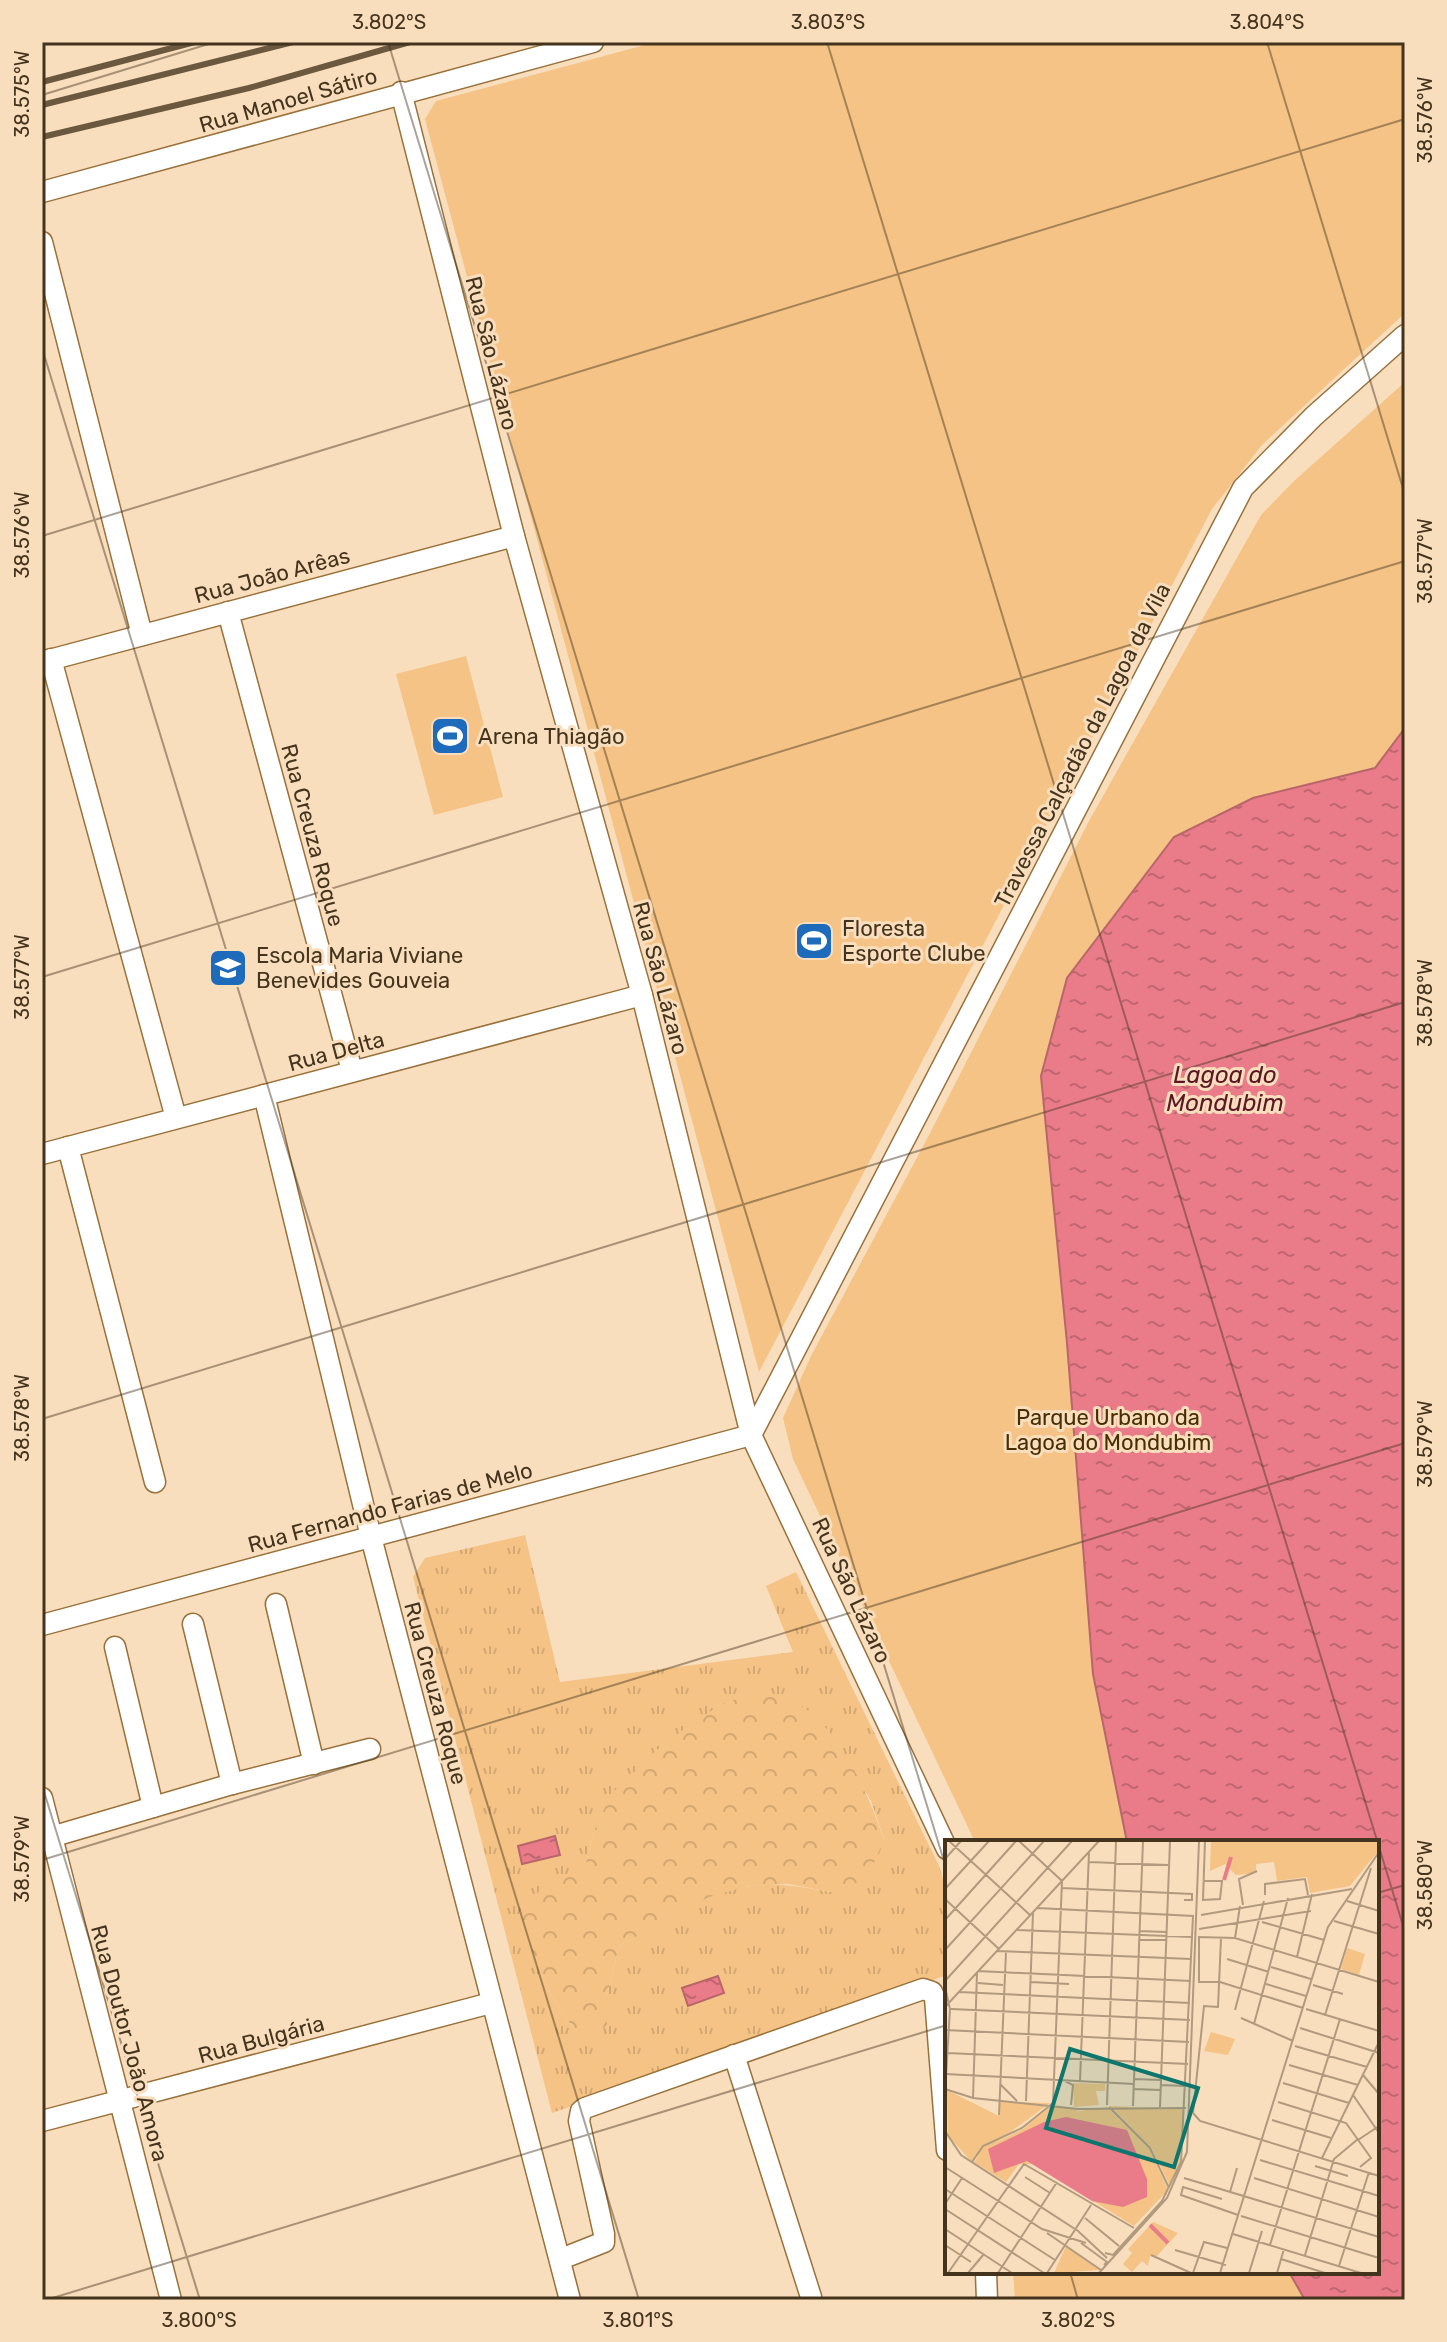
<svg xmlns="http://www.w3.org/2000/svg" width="1447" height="2342" font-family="Rubik,sans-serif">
<defs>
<pattern id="grass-tufts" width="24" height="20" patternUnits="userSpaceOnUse" patternTransform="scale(2)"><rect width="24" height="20" fill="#f4c385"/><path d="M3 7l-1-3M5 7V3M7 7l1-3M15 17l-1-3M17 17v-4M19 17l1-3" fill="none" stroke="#d3a872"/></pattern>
<pattern id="forest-crowns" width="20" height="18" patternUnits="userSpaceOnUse" patternTransform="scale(2)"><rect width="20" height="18" fill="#f4c385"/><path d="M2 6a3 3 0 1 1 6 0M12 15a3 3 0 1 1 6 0" fill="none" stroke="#d3a872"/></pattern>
<pattern id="water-ripples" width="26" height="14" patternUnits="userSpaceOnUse" patternTransform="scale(2)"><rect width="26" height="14" fill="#ea7c8a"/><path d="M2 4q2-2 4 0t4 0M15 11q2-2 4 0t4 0" fill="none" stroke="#bf6670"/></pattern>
</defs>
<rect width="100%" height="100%" fill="#f9debe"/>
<path fill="url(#grass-tufts)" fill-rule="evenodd" d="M525,1535l35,147 233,-30 -27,-66 30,-14 143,294 8,26v83l-395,138 -139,-536 12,-19zM720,1705l107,24 44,72 13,38 -54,53c-27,-5 -53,-10 -80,-6 -47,5 -90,39 -131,60l-12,49v30l-31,7 -22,-32 -18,-37 45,-93 4,-3 10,-39 61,-77z"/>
<path fill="url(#forest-crowns)" d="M759,1691c11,4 24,6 35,11 43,20 76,95 90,138l-17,39 -36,13 -43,-8 -40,2 -39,11 -90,49 -12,49v30l-13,12 -18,-5 -22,-32 -18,-37 -16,-49 25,-30 40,-17 10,-39 17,-35 44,-42 32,-25 32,-21z"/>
<g fill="#f4c385">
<path d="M656,42h749v271l-143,132 -50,64 -453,863 -334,-1253 11,-18z"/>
<path d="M1405,382v1918h-390l-2,-28h364v-430h-402l-182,-383 -10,-41 28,-62 118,-221 160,-314 172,-306 33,-34z"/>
<path d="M466,656l37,141 -69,18 -38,-141z"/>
</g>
<g fill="url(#water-ripples)" stroke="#b86669" stroke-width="2">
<path d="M1405,728v1572h-100l-16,-28h88v-430h-250l-34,-168 -26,-331 -26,-267 26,-98 107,-141 79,-39 122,-30z"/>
<path d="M555,1836l5,19 -38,9 -4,-18z"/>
<path d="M718,1976l6,17 -36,13 -6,-18z"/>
</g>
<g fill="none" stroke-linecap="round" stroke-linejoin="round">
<defs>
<g id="street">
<path d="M401,92l113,444 128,459 109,440 196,414"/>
<path d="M42,192l551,-150"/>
<path d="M42,242l100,393"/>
<path d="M228,612l124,459"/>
<path d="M51,659l125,459"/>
<path d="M42,662l472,-126"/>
<path d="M264,1095l107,442 199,763"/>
<path d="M68,1147l87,335"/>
<path d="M42,1154l600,-159"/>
<path d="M751,1435l492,-947 71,-72 91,-81"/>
<path d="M276,1604l38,160"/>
<path d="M193,1624l39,160"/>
<path d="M42,1625l709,-190"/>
<path d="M115,1647l38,160"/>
<path d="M42,1798l129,502"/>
<path d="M51,1837l181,-53 138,-35"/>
<path d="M734,2055l77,242"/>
<path d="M42,2121l449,-118"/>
<path d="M561,2259l43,-17v-8l-25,-113 2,-10 4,-3 338,-119 9,3 3,6 12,152"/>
<path d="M986,2272l1,28"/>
</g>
</defs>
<use href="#street" stroke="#99713b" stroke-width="23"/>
<use href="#street" stroke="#fff" stroke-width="20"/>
<g stroke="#6b583f" stroke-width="6">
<path d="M42,82l153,-40"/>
<path d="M42,105l251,-63"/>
<path d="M42,137l207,-49 161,-46"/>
</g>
</g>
<path fill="none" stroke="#45341d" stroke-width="2" stroke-opacity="0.45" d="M388,42l559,1829M827,42l578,1890M1267,42l138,453M42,95l173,-53M42,348l597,1952M42,536l1363,-417M42,977l1363,-416M42,1419l1363,-417M42,1785l158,515M42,1860l1363,-417M1377,1893l28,-8M1070,2272l8,28M46,2300l901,-275"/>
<defs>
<symbol id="stadium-square" viewBox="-11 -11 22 22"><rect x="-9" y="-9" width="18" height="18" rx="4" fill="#1d6bba" stroke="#f9debe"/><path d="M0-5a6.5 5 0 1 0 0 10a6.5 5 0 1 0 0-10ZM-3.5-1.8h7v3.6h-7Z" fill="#fff"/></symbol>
<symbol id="school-square" viewBox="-11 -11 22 22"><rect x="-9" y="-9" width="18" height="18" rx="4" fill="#1d6bba" stroke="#f9debe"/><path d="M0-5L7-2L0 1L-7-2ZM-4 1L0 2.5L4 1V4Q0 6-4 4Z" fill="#fff"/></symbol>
</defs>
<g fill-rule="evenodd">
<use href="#stadium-square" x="428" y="714" width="44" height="44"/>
<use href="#stadium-square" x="792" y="919" width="44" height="44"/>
<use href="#school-square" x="206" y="946" width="44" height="44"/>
</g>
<g text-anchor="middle" stroke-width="6" stroke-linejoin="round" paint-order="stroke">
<g font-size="22" fill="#45341d" stroke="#f9debe">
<text transform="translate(288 100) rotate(-16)" y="8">Rua Manoel Sátiro</text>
<text transform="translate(492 353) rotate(76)" y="8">Rua São Lázaro</text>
<text transform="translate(272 575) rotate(-15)" y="8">Rua João Arêas</text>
<text transform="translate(1082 745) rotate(-63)" y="8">Travessa Calçadão da Lagoa da Vila</text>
<text transform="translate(313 835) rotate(75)" y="8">Rua Creuza Roque</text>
<text transform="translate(661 978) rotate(75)" y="8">Rua São Lázaro</text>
<text transform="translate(336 1051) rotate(-15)" y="8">Rua Delta</text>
<text transform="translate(390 1507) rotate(-15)" y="8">Rua Fernando Farias de Melo</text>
<text transform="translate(852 1590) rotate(65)" y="8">Rua São Lázaro</text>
<text transform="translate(436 1693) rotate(75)" y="8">Rua Creuza Roque</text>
<text transform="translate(261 2039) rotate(-15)" y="8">Rua Bulgária</text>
<text transform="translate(130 2043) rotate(75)" y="8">Rua Doutor João Amora</text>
</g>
<g font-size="22" fill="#45341d" stroke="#f9debe" text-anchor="start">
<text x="478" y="744">Arena Thiagão</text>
<text x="842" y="936">Floresta<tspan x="842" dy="25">Esporte Clube</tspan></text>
<text x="256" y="963">Escola Maria Viviane<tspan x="256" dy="25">Benevides Gouveia</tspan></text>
</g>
<g font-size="22" fill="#482e03" stroke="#f9debe">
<text x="1108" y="1425">Parque Urbano da<tspan x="1108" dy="25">Lagoa do Mondubim</tspan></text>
</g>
<g font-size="24" font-style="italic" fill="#5c1725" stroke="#f9debe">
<text x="1225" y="1083">Lagoa do<tspan x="1225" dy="28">Mondubim</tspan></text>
</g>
</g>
<g transform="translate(945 1840)">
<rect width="434" height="434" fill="#f9debe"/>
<path d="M266,192l24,7 -7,16 -24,-4zM128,243l32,1v7h-9l3,14 -25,2zM2,250l52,26 1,-14 50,1 -79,58 -23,-25zM121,406l34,24 -46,3z" fill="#f4c385"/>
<path d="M208,382l25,11 -22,24 -6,-1 -2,10 -6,-5 -10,11 -9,-8 9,-11 -4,-4z" fill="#f4c385"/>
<path d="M266,1h168v9l-29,36 -40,7 -3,-16 -30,4 -3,-19 -18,2v9l-20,2 -11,-11 -15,7zM402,108l18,6 -6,21 -18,-6zM108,264l26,7 28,-4 42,41 19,42 -34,36 -101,-62h-14l-13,18 -32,-20 10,-14 39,-19zM165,266l74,3 -4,53 -10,24 -18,-37z" fill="#f4c385"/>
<path d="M121,277l61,13 20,49v18l-24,10 -31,-6 -65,-40 -33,12 -6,-24 56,-27z" fill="#ea7c8a"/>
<path fill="none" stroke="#ea7c8a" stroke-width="4" d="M279,40l7,-23M205,385l18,18"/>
<path fill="none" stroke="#b19a7e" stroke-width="2" d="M4,1l81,74M74,1l43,40 -9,222M0,19l16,-18M144,22l79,3M258,41h19l-2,18 -17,1 2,-59M117,48l130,6v6h-8M0,49l44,-48M320,55v-11l40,-5 3,16M0,59l54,50M402,61l32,10M298,65l-4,-26 18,-8M92,68l156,8 -12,246 -19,39 -49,54 -8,-2M256,75l151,-26M0,80l71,-79M389,81l45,13M317,82l62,18M254,89l112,-18M72,90l175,7M194,91l27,1M290,98l5,-32M194,100h27M0,110l99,-109M52,111l194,8M352,117l15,-63M282,119l42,13M326,127l40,12M33,131l213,10M0,141l127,-140M86,142l38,2M33,143l25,2M321,144l40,12M368,145l30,9M0,147l5,22 -5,84M14,152l231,11M0,167l154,-166M358,168l-83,-26h-21v-45l36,1 144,44M6,169l239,11M361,169l73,22M290,170l29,-109M380,175l46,-147M296,178l52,23M309,184l34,-126M355,188l79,25M0,190l244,12M350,206l72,21M2,213l241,11M344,225l69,20M0,234l189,10M418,235l16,19M189,239l27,1M120,241l8,4 -2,20M135,241l9,-229M338,243l66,20M55,244l17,17M216,245l25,1M0,249l28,9 105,11 108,-1M188,249l28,1M408,255l26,38M28,258l4,-125M81,261l7,-188M333,262l68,21 25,35 -11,9M162,265l9,-264M188,266l10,-265M164,267l41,41 19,40M215,267l10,-266M248,273l11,-107 14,1 3,-69M248,273l7,8 62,19M54,275l7,-163M327,280l59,18M0,291l16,24 117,76 29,27M317,300l117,36M413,300l21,-14M377,318l57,-116M315,320l119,36M27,322l11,-16 39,-18 31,-25M370,326l33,10M0,327l97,62 44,14M80,337l25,16M239,338l195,59M309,338l125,39M0,349l110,71M285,352l7,-24M277,359l-39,-12 -2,8 57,20M0,364l17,-26M0,369l99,64M296,376l138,42M140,378l34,28M0,389l67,44M102,393l54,37M288,394l128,39M136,403l26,19 -3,3M0,405l26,17M325,405l70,-226M230,410l51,15M206,415l40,18M360,415l29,-96 24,-20M336,419l44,14M394,426l30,-94M3,433l76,-109 110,64M23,433l16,-19M53,433l59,-91M102,433l44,-68M154,433l68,-75 20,-46 12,-311M248,433l11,-31 23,6M275,433l108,-346 51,-75M304,433l13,-42M332,433l7,-24"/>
<path fill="#0f766e" fill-opacity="0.15" stroke="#0f766e" stroke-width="4" d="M125,209l128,39 -24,79 -128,-39z"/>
<rect width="434" height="434" fill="none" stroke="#45341d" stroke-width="4"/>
</g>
<rect width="1447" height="2342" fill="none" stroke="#f9debe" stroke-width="88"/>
<rect x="44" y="44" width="1359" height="2254" fill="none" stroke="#45341d" stroke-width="3"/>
<g font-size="20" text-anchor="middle" fill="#45341d">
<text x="389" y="29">3.802°S</text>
<text x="828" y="29">3.803°S</text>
<text x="1267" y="29">3.804°S</text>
<text transform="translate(22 94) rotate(-90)" y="7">38.575°W</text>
<text transform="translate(1425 120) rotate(-90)" y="7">38.576°W</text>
<text transform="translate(22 535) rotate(-90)" y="7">38.576°W</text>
<text transform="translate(1425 561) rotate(-90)" y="7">38.577°W</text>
<text transform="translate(22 977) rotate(-90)" y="7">38.577°W</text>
<text transform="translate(1425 1003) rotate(-90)" y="7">38.578°W</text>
<text transform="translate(22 1418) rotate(-90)" y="7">38.578°W</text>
<text transform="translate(1425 1444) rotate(-90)" y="7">38.579°W</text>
<text transform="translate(22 1859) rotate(-90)" y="7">38.579°W</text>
<text transform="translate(1425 1885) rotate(-90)" y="7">38.580°W</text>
<text x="199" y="2327">3.800°S</text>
<text x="638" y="2327">3.801°S</text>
<text x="1078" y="2327">3.802°S</text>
</g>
</svg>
